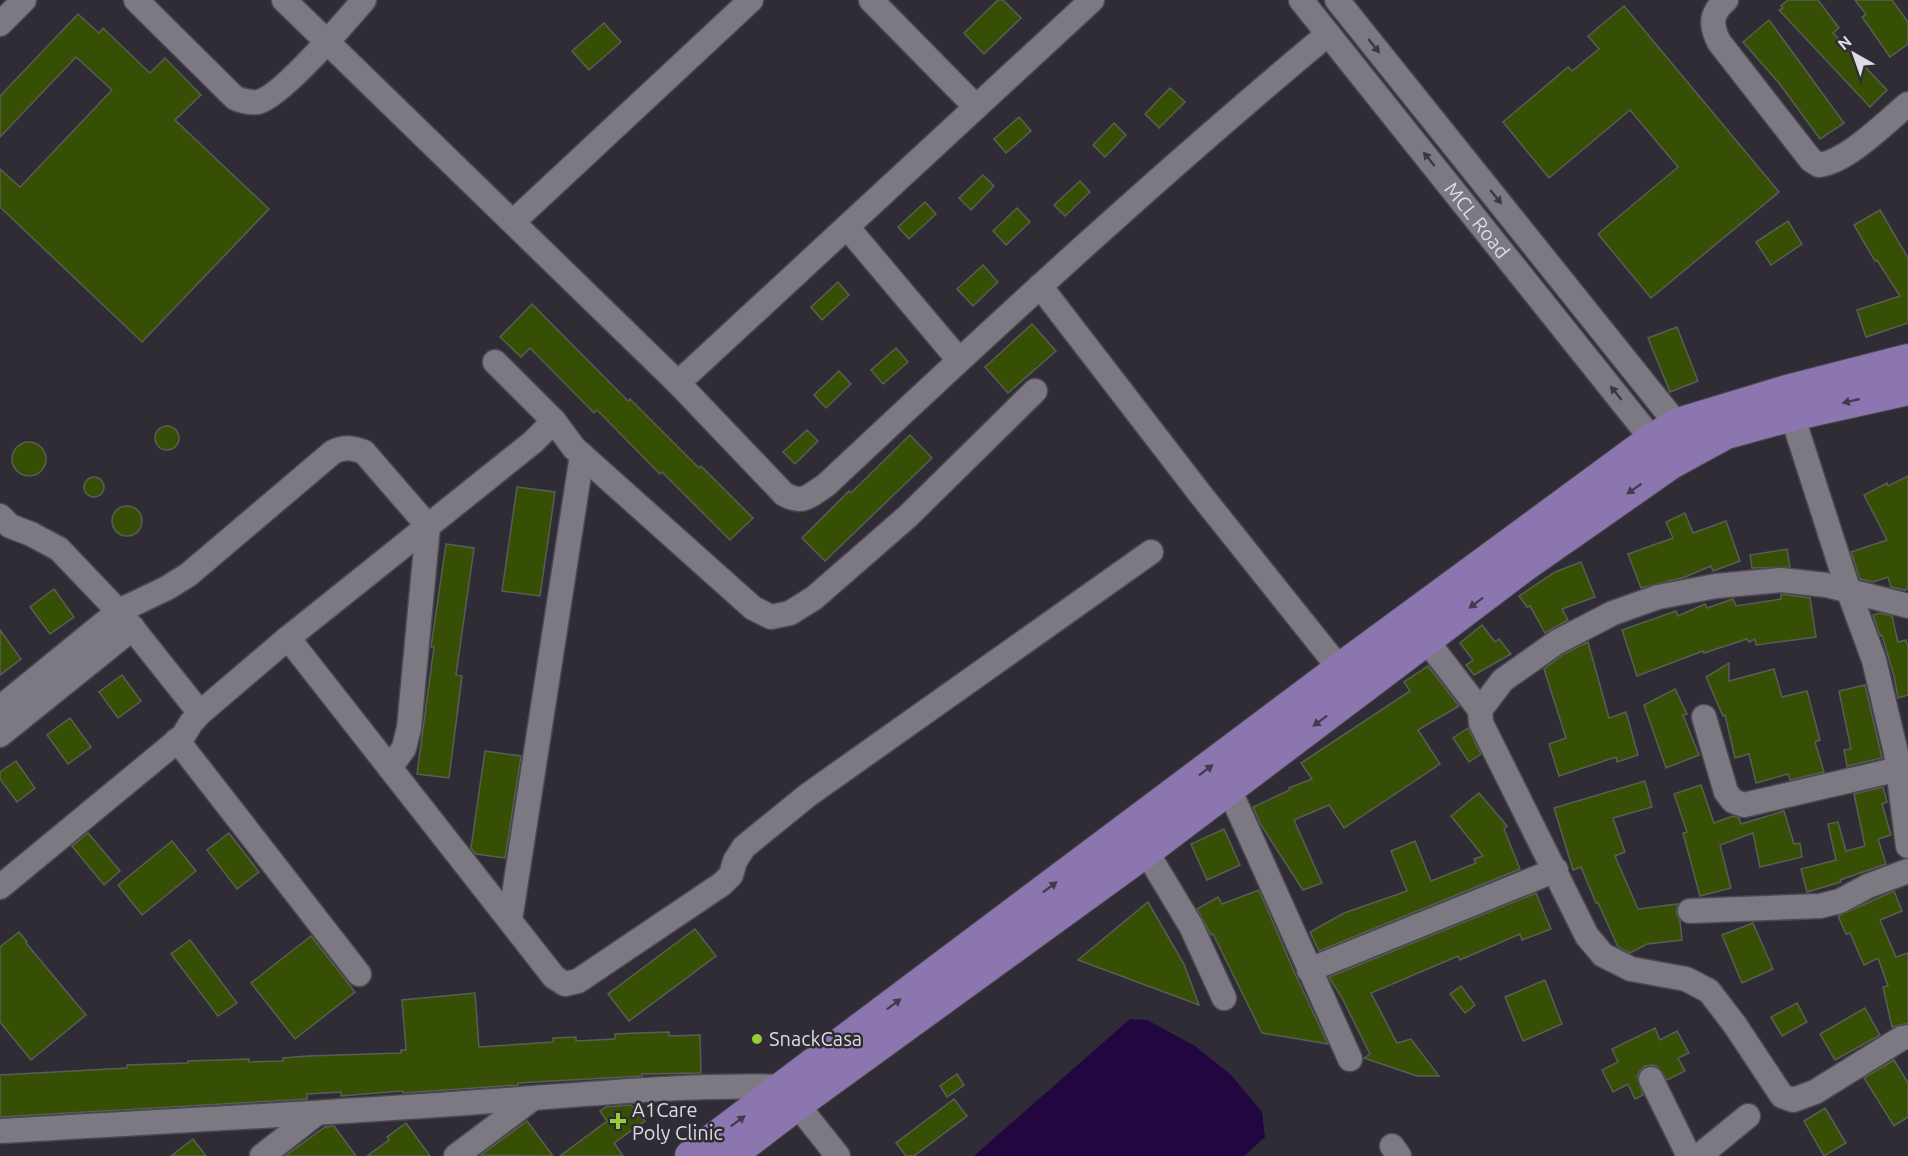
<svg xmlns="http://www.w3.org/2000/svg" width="1908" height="1156" font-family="Ubuntu,sans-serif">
<rect width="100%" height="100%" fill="#2f2c35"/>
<path fill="#22063f" d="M1130,1019l17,1 48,26 36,29 31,37 3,25 -21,19h-270z"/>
<g fill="#374f04" stroke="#595e55" stroke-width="1.5">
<path d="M998,0h5l18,18 -37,36 -20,-21z"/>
<path d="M1788,0h30l21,28 -6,5 54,57 -17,17 -91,-97 4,-2 -2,-2z"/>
<path d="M1855,0h37l16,22v22l-18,13 -28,-40 4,-3z"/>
<path d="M1624,6l155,186 -128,106 -53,-64 80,-67 -48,-57 -81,68 -46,-56 65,-55 4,4 27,-22 -11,-13z"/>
<path d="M78,14l21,19 4,-5 47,45 15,-15 36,37 -26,25 94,89 -127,133 -142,-135v-38l20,18 92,-97 -36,-33 -76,80v-41z"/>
<path d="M1769,20l75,103 -24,16 -41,-56 -36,-41z"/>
<path d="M604,23l17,19 -32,28 -17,-19z"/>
<path d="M1170,88l15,14 -26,26 -14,-14z"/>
<path d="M1019,117l12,14 -25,22 -12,-14z"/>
<path d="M1114,123l12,12 -21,22 -12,-12z"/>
<path d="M983,175l11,11 -23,24 -12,-12z"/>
<path d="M1080,181l10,11 -25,24 -11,-11z"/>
<path d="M925,202l11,12 -27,25 -11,-12z"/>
<path d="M1017,208l13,14 -24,23 -13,-14z"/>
<path d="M1880,210l28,48v65l-42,14 -9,-27 43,-14 -23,-36 -2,1 -21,-36z"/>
<path d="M1788,221l14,23 -31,21 -15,-23z"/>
<path d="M983,265l15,17 -25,24 -16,-17z"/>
<path d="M838,282l11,13 -27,25 -11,-13z"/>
<path d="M532,304l96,97 2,-2 69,69 2,-2 52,52 -23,22 -68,-68 -2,2 -63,-64 -3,3 -64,-65 -9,9 -21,-20z"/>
<path d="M1032,324l24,27 -48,42 -23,-26z"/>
<path d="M1677,327l21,54 -28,11 -22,-54z"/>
<path d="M896,348l12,14 -25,22 -12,-14z"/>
<path d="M839,371l12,13 -25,24 -12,-13z"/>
<circle cx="167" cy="438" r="12"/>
<path d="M807,430l11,11 -23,23 -12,-12z"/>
<path d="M910,435l22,23 -107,103 -23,-23 47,-47 2,2z"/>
<circle cx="29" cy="459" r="17"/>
<path d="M1908,476v113l-3,1 -14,-3 -3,-10 -15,5 -13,-3 -9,-27 36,-12 -23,-45 23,-12 1,3z"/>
<circle cx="94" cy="487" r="10"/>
<path d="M517,487l38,5 -15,104 -38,-5z"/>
<circle cx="127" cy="521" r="15"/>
<path d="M1685,513l8,20 33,-12 14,40 -27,10 -2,-5 -26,11 -44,11 -13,-34 45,-16 -7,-16z"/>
<path d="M446,544l28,4 -18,127 6,1 -13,102 -32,-4 17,-127h-3z"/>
<path d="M1787,549l3,18 -38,1 -2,-13z"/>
<path d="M1581,562l14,35 -33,12 6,11 -23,13 -15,-27 -3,1 -8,-11 36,-24z"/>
<path d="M54,589l20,28 -24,17 -20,-27z"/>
<path d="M1781,594l29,4 6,39 -60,8 -1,-6 -6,3 -2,-3 -43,14 -1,-2 -66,25 -15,-46 54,-19 2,5 27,-12 2,4 26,-9 3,7 45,-7z"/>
<path d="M1880,613l12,3 6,26 8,-2 2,7v48l-10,3 -4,-22 -12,-41 -2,1 -7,-21z"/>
<path d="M1482,625l13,17 4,-3 12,15 -37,21 -8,-10 7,-5 -13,-17z"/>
<path d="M0,630l21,29 -21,16z"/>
<path d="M1588,642l21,76 17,-6 12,43 -21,7 -1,-5 -57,19 -10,-32 17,-6 -22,-69 20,-15z"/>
<path d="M1729,663v18l45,-12 8,28 25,-6 13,49 -5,2 9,30 -34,8 -2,-6 -32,9 -7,-29 -14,4 -10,-43 -2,1 -17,-39z"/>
<path d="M1428,666l31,40 -41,24 22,34 -96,64 -15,-23 -35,15 28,63 -19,7 -42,-65 -8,-18 37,-17 -1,-2 23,-9 -11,-16 109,-72 -6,-9z"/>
<path d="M122,675l19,26 -23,17 -19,-26z"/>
<path d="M1865,685l17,73 -35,8 -3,-16 7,-1 -12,-58z"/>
<path d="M1675,689l12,25 -4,1 16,40 -33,13 -22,-63z"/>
<path d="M70,718l21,29 -23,17 -21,-29z"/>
<path d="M1468,728l13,26 -12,8 -16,-24z"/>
<path d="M485,751l36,5 -16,102 -29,-4 -5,-6z"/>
<path d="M16,761l19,27 -18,14 -17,-23v-7z"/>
<path d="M1645,781l7,26 -39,11 12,34 -10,4 23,53 40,-5 -2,8 4,9 2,19 -35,4 -17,9 -12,-6 -20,-44h-2l-15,-36 -8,3 -19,-62z"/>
<path d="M1701,785l13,38 19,-7 6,2 2,6 43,-13 10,33 6,-1 2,14 -42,10 -7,-34 -33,12 11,43 -31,8 -17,-63 4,-1 -13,-38z"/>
<path d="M1883,787l4,15 -5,2 9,31 -13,4 8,25 -46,16 1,2 -34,10 -6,-23 35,-9 -8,-36 10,-2 8,29 19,-5 -11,-52z"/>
<path d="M1479,793l28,33 -3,3 16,40 -201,82 -9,-19 34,-19 63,-22 -16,-40 24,-10 16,40 45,-18 -2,-4 9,-3 -32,-40z"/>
<path d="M1224,829l16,36 -33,15 -16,-36z"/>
<path d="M88,833l32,38 -16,14 -32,-39z"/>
<path d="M229,833l30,39 -22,17 -30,-39z"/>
<path d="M172,841l24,30 -54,44 -24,-30z"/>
<path d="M1259,890l37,86 32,68 -66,-11 -49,-99 -2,1 -14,-26 21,-12 4,7z"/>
<path d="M1894,891l8,20 -22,9 16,37 12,-4v70l-16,4 -9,-40 5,-1 -10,-28 -14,7 -14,-32 -4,1 -8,-18z"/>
<path d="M1536,893l15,36 -29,11 -2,-6 -60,26 -2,-4 -87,37 26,50 14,-4 28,37h-22l-53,-18 6,-4 -28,-56 -13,-21z"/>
<path d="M1148,902l36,62 15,41 -121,-45z"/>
<path d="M1753,923l20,46 -31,14 -20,-48z"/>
<path d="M695,929l21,27 -87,65 -21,-27z"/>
<path d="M19,932l8,10 -1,1 60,72 -55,45 -31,-38v-75z"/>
<path d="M311,936l44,56 -60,47 -44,-56z"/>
<path d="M190,940l47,63 -19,13 -47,-62z"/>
<path d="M1545,980l17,44 -39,17 -18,-44z"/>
<path d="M1461,986l14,19 -10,8 -15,-19z"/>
<path d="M475,993l4,54 74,-5v-4l23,-1v4l39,-2v-5l23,-1 31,-1v4l31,-1 1,38 -59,1v2l-124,7v2l-115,8v-2l-62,5v-4l-34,2v5l-307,18v-42l127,-7v-3l61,-2v-2l61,-2v3l34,-1v-3l25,-2 93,-3v-3h5l-4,-50z"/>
<path d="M1797,1003l10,19 -25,14 -11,-19z"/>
<path d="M1865,1008l15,27 -45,25 -15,-26z"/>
<path d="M1655,1028l5,12 17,-9 12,22 -11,5 7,13 -18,9 -9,-13 -5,-2 -8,1 -5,5 -3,6 6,18 -8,4 -7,-15 -15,8 -11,-22 16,-8 -6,-13z"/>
<path d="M1894,1060l14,23v34l-14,9 -30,-48z"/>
<path d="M957,1074l7,11 -17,12 -7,-11z"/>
<path d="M954,1099l13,17 -53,40h-8l-10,-13z"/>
<path d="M631,1105l14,16 -31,22 9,13h-63l47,-35 -7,-10 6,-4z"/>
<path d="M1825,1108l21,35 -22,13 -20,-35z"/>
<path d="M527,1121l26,35 -72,-1z"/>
<path d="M406,1123l24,33h-63l22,-16 -2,-3z"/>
<path d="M334,1126l22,30h-71l40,-29z"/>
<path d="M193,1139l13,17h-35z"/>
</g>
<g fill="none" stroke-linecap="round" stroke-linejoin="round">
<defs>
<g id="minor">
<path d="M136,0l99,98c8,3 14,5 23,4 23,-5 88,-81 106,-102"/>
<path d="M284,0l394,383 106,111c19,11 25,2 42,-9 164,-154 329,-307 502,-451"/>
<path d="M871,0l105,107"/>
<path id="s1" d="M1301,0l362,453"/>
<path d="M1337,0l351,438"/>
<path d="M1726,0c-15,13 -16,24 -7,42l92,118 8,5c29,-4 66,-42 89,-61"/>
<path d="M0,24l24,-24"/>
<path d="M513,222l238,-222"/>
<path d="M847,227l112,133"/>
<path d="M1040,286l161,209 139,174"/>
<path d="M495,362l59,59"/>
<path d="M678,383l414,-383"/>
<path d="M1792,415l57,177 25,68 22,93 12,93"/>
<path d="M0,516l10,10 21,8 28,15 63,66 78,98"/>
<path d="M1908,606l-82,-21 -45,-5 -65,6 -58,11 -45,16 -56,29 -54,38 -23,30 1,13 106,213 16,19 28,14 55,10 23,12 26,34 47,71 11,4 22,-8 87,-54 6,-1"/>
<path d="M288,638l266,339 11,7 13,-3 144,-97 9,-9 4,-14 9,-14 64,-52 343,-243"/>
<path d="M1427,641l53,69"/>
<path d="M0,708l119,-97 48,-23 21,-13 145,-123c12,-6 19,-4 31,0l64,74 -19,202 -5,20 -14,20"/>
<path d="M1704,717l22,75 7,9 11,4 155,-36"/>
<path d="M0,735l133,-107"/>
<path d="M177,740l182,234"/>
<path d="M1229,789l121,270"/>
<path d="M1146,851l45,75 33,72"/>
<path d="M0,887l183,-151 8,-13 9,-10 88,-75 245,-196 21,-21 20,27 179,160 18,9 19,-4 24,-15 93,-81 128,-126"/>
<path d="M1690,911l130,-5 20,-5 28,-15 40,-15"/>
<path d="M510,920l72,-465"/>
<path d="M1309,970l247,-100"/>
<path d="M1651,1079l38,77"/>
<path d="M0,1131c155,-9 311,-17 466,-28 106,-7 211,-19 317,-16l55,69"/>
<path d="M1392,1146l7,10"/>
<path d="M262,1156l55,-43"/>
<path d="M456,1156l76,-57"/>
<path d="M1699,1156l49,-40"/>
</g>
<g id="major">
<path d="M691,1156l649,-487 313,-230 25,-15 109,-33 121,-31"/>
<path d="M729,1156l68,-52 349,-253 379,-286 146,-102 55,-30 66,-18 116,-26"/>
</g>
</defs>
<use href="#minor" stroke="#4b494f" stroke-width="27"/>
<use href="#major" stroke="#4b494f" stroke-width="34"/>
<use href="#minor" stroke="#7c7983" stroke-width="24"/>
<use href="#major" stroke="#8c76b0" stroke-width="32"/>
</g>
<defs><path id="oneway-solid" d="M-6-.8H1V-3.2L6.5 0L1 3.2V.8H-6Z" transform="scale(1.5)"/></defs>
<g fill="#3b3841">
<use href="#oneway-solid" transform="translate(1374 46) rotate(51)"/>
<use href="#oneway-solid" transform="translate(1429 159) rotate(-129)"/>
<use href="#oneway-solid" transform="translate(1496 197) rotate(51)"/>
<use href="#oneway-solid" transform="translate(1616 393) rotate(-129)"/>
</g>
<g fill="#423b4e">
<use href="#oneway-solid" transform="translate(1851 401) rotate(167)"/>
<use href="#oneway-solid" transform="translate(1634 489) rotate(145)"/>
<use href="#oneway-solid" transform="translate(1476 603) rotate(143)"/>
<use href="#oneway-solid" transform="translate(1320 721) rotate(143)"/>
<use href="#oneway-solid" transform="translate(1206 770) rotate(-37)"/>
<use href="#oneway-solid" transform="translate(1050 887) rotate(-37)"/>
<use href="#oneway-solid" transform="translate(894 1004) rotate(-37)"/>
<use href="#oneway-solid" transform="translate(738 1121) rotate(-37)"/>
</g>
<g fill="#97cc38" stroke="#2f2c35" stroke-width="2">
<circle cx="757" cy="1039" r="6"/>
<path d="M615 1112h6v6h6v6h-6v6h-6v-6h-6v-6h6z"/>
</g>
<g text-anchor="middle" stroke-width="5" stroke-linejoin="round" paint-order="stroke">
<g font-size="20" fill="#dedce2" stroke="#2f2c35">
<text dy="7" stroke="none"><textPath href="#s1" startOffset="282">MCL Road</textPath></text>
</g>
<g font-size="20" fill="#dedce2" stroke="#2f2c35" text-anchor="start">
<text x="769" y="1046">SnackCasa</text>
<text x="632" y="1117">A1Care<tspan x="632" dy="23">Poly Clinic</tspan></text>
</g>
</g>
<g transform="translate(1854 54) rotate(320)" stroke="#2f2c35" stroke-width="4.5" paint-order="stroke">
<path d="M0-4.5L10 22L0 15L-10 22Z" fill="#dedce2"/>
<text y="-9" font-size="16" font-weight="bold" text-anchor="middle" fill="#dedce2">N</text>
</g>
</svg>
